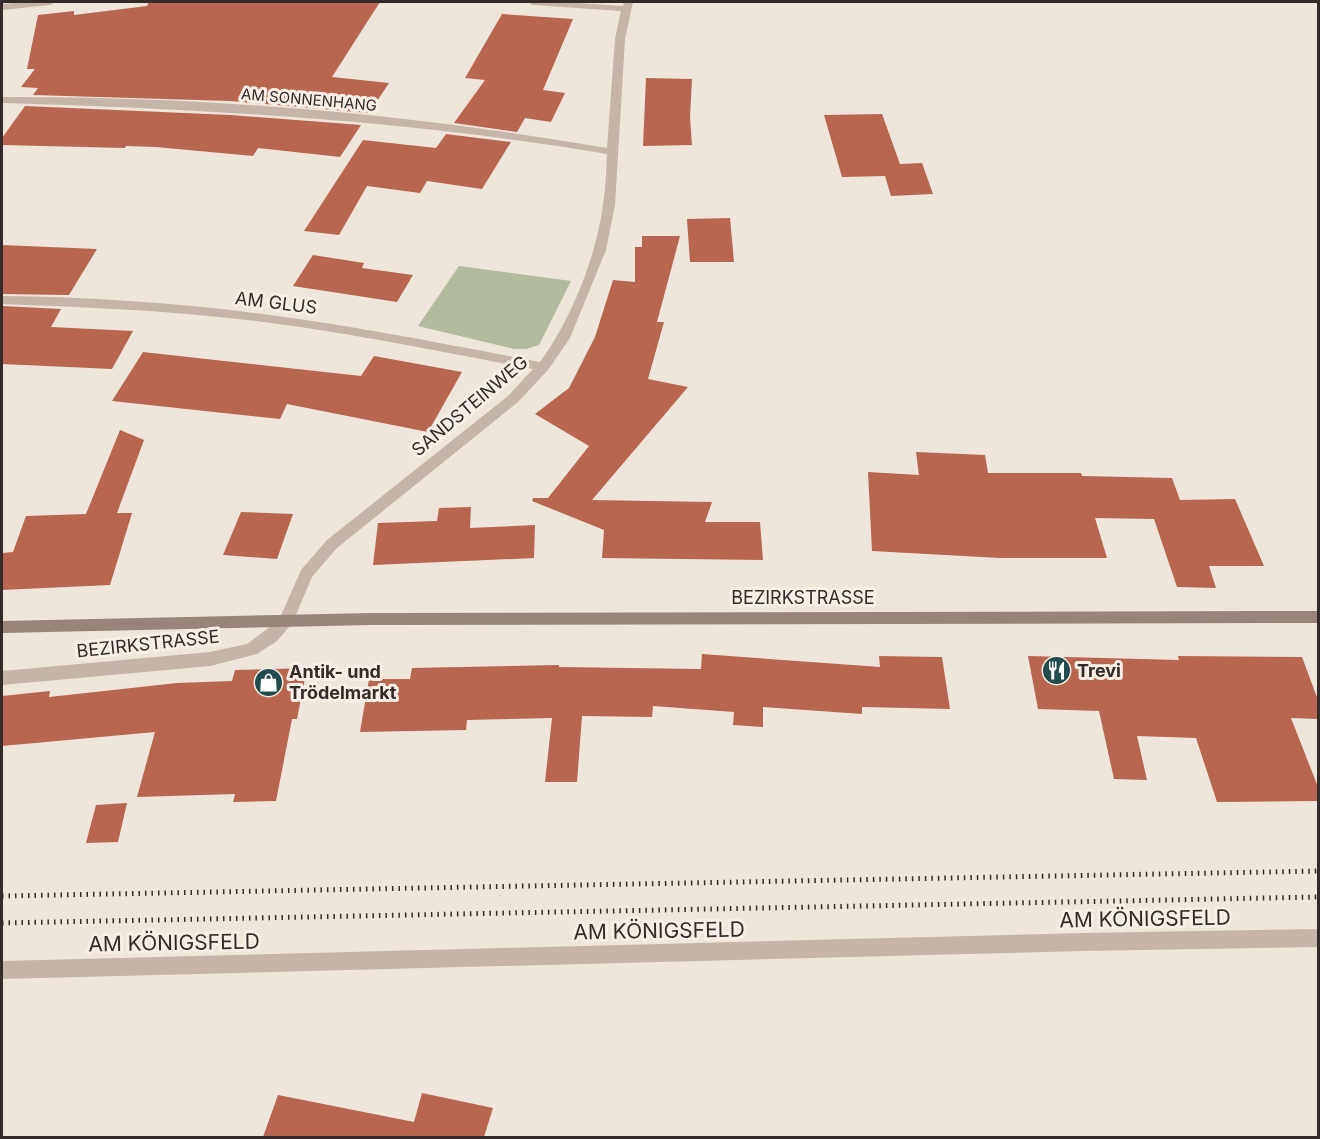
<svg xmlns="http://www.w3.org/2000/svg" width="1320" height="1139" font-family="Inter,sans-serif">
<rect width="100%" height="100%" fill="#eee5db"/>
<path fill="#b2bb9c" d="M459,266l112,15 -32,64 -13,4h-12l-96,-23z"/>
<g fill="#b8664f">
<path d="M149,2h231l-48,75 57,6 -20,30 -139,-12 -197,-6 5,-7 -17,-1 14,-18h-8l11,-54 36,-4v4l73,-9z"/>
<path d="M502,14l71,5 -30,71 22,3 -14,29 -26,-4 -8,14 -63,-9 31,-43 -20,-2z"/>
<path d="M646,78l46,1 -2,38 2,28 -49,1z"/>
<path d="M25,106l205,9 131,10 -21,32 -82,-9 -5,8 -97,-9 -30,-1 -1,2 -123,-3v-7z"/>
<path d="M882,114l18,50 22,-1 11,31 -42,2 -6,-20 -43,1 -18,-62z"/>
<path d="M446,134l65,8 -29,47 -55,-8 -7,12 -53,-7 -28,49 -35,-4 59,-91 73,8z"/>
<path d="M730,218l4,44h-44l-3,-43z"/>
<path d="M642,236h38l-23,86h7l-16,57 40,8 -96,113 120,2 -7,20h55l3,38 -161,-2 2,-28 -72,-29 1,-3h15l41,-52 -54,-32 34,-26 26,-51 18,-57 22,2v-35h7z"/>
<path d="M2,245l95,4 -28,46 -67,-1z"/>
<path d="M313,255l51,8 -2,5 51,7 -16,27 -104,-16z"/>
<path d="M2,306l59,3 -10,18 82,4 -21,38 -110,-5z"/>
<path d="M143,352l218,24 13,-20 88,16 -34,60 -141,-28 -7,15 -168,-18z"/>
<path d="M120,430l24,10 -27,73h15l-22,72 -108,5v-37l11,-1 13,-36 60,-2z"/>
<path d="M916,452l69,3 3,18h93l1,3 90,2 8,22 55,-1 29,67h-55l7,22 -39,-1 -23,-68 -59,-1 12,40h-107l-128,-7 -4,-79 51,3z"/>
<path d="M471,507l-1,21 65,-3 -1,33 -161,7 5,-42 59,-2 2,-13z"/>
<path d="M241,512l52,2 -16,45 -54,-4z"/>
<path d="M702,654l178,13 -1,-11 63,1 8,52 -88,-2v7l-99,-7v20l-30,-2 1,-13 -81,-6 -1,11 -70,-1 -5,66h-32l7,-64 -85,2 -1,10 -106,2 9,-53h41l2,-11 147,-3v2l142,2z"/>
<path d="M1028,656l151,4 -1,-4 124,1 16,43v19l-27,-1 27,69v14l-101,1 -21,-64 -59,-2 10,44 -33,-1 -15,-68 -61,-2z"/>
<path d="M307,668l-10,51h-5l-16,82 -43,1 2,-8 -98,3 18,-65 -153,14v-50l48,-5 -1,6 128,-14 55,-2 3,-11z"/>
<path d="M127,803l-9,39 -32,1 10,-38z"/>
<path d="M422,1093l71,15 -9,29h-221l15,-42 136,27z"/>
</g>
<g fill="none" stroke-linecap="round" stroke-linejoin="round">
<g fill="#c5b5a8" fill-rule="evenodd">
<path d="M287,614l5,2 3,4 -18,21 -20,13 -47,12 -208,19v-14l208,-19 37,-8z"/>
<path d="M1318,929v18l-235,4 -7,-3 -2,-6 2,-6 7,-3z"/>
</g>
<g fill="#c5b5a8" fill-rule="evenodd">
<path d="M28,2h27l-5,3 -48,5v-6z"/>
<path d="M528,2h35l60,4 1,-4h9l-8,37 -10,166 -9,45 -36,88 -22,32 -30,32 -181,146 -25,29 -20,47 -5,2 -5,-2 -3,-4 22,-50 26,-30 181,-144 25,-27c-98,-18 -196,-39 -295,-50 -79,-9 -157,-12 -236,-15v-8c89,1 180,7 268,19 91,12 180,30 270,47 31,-42 56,-105 63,-157 3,-17 3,-34 4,-51 -201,-34 -402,-45 -605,-51v-6c200,-1 408,17 605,51l8,-109 6,-28 -88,-6z"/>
<path d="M1083,933l7,3 2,6 -2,6 -7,3 -1081,28v-18z"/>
</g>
<path fill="#98847a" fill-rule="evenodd" d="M1318,611v12l-946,2 -370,8v-12l370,-8z"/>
<g stroke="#332b27" stroke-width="5" stroke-dasharray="1.5 5" stroke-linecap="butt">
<path d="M2,896l1316,-25"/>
<path d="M2,923l1316,-26"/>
</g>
</g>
<defs>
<symbol id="restaurant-disc" viewBox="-11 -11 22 22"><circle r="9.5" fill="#224d4f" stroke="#f7efe6"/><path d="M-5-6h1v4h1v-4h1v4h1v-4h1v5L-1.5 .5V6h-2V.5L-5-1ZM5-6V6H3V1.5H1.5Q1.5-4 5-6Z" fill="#fff"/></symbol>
<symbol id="shop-disc" viewBox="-11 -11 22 22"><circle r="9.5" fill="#224d4f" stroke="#f7efe6"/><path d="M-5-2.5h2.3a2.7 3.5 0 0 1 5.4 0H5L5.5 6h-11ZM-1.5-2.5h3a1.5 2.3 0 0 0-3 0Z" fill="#fff"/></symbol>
</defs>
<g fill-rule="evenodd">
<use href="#restaurant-disc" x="1040" y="654" width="33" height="33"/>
<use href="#shop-disc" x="252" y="666" width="33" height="33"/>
</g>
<g text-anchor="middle" stroke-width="6" stroke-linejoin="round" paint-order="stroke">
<g font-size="15" fill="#332b27" stroke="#f7efe6">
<text transform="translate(309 100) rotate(5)" y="5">AM SONNENHANG</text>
</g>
<g font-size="18" fill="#332b27" stroke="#f7efe6">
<text transform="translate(276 303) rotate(7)" y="6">AM GLUS</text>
<text transform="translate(470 406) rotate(-40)" y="6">SANDSTEINWEG</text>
<text x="803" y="604">BEZIRKSTRASSE</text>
<text transform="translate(148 644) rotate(-6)" y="6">BEZIRKSTRASSE</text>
</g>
<g font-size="18" font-weight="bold" fill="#332b27" stroke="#f7efe6" text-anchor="start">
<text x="1077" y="677">Trevi</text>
<text x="289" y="678">Antik- und<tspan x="289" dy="21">Trödelmarkt</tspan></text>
</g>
<g font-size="21" fill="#332b27" stroke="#f7efe6">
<text transform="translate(1145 919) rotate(-1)" y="7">AM KÖNIGSFELD</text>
<text transform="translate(659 931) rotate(-1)" y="7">AM KÖNIGSFELD</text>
<text transform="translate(174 943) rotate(-1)" y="7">AM KÖNIGSFELD</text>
</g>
</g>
<rect width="1320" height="1139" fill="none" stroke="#332b27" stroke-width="6"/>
</svg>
